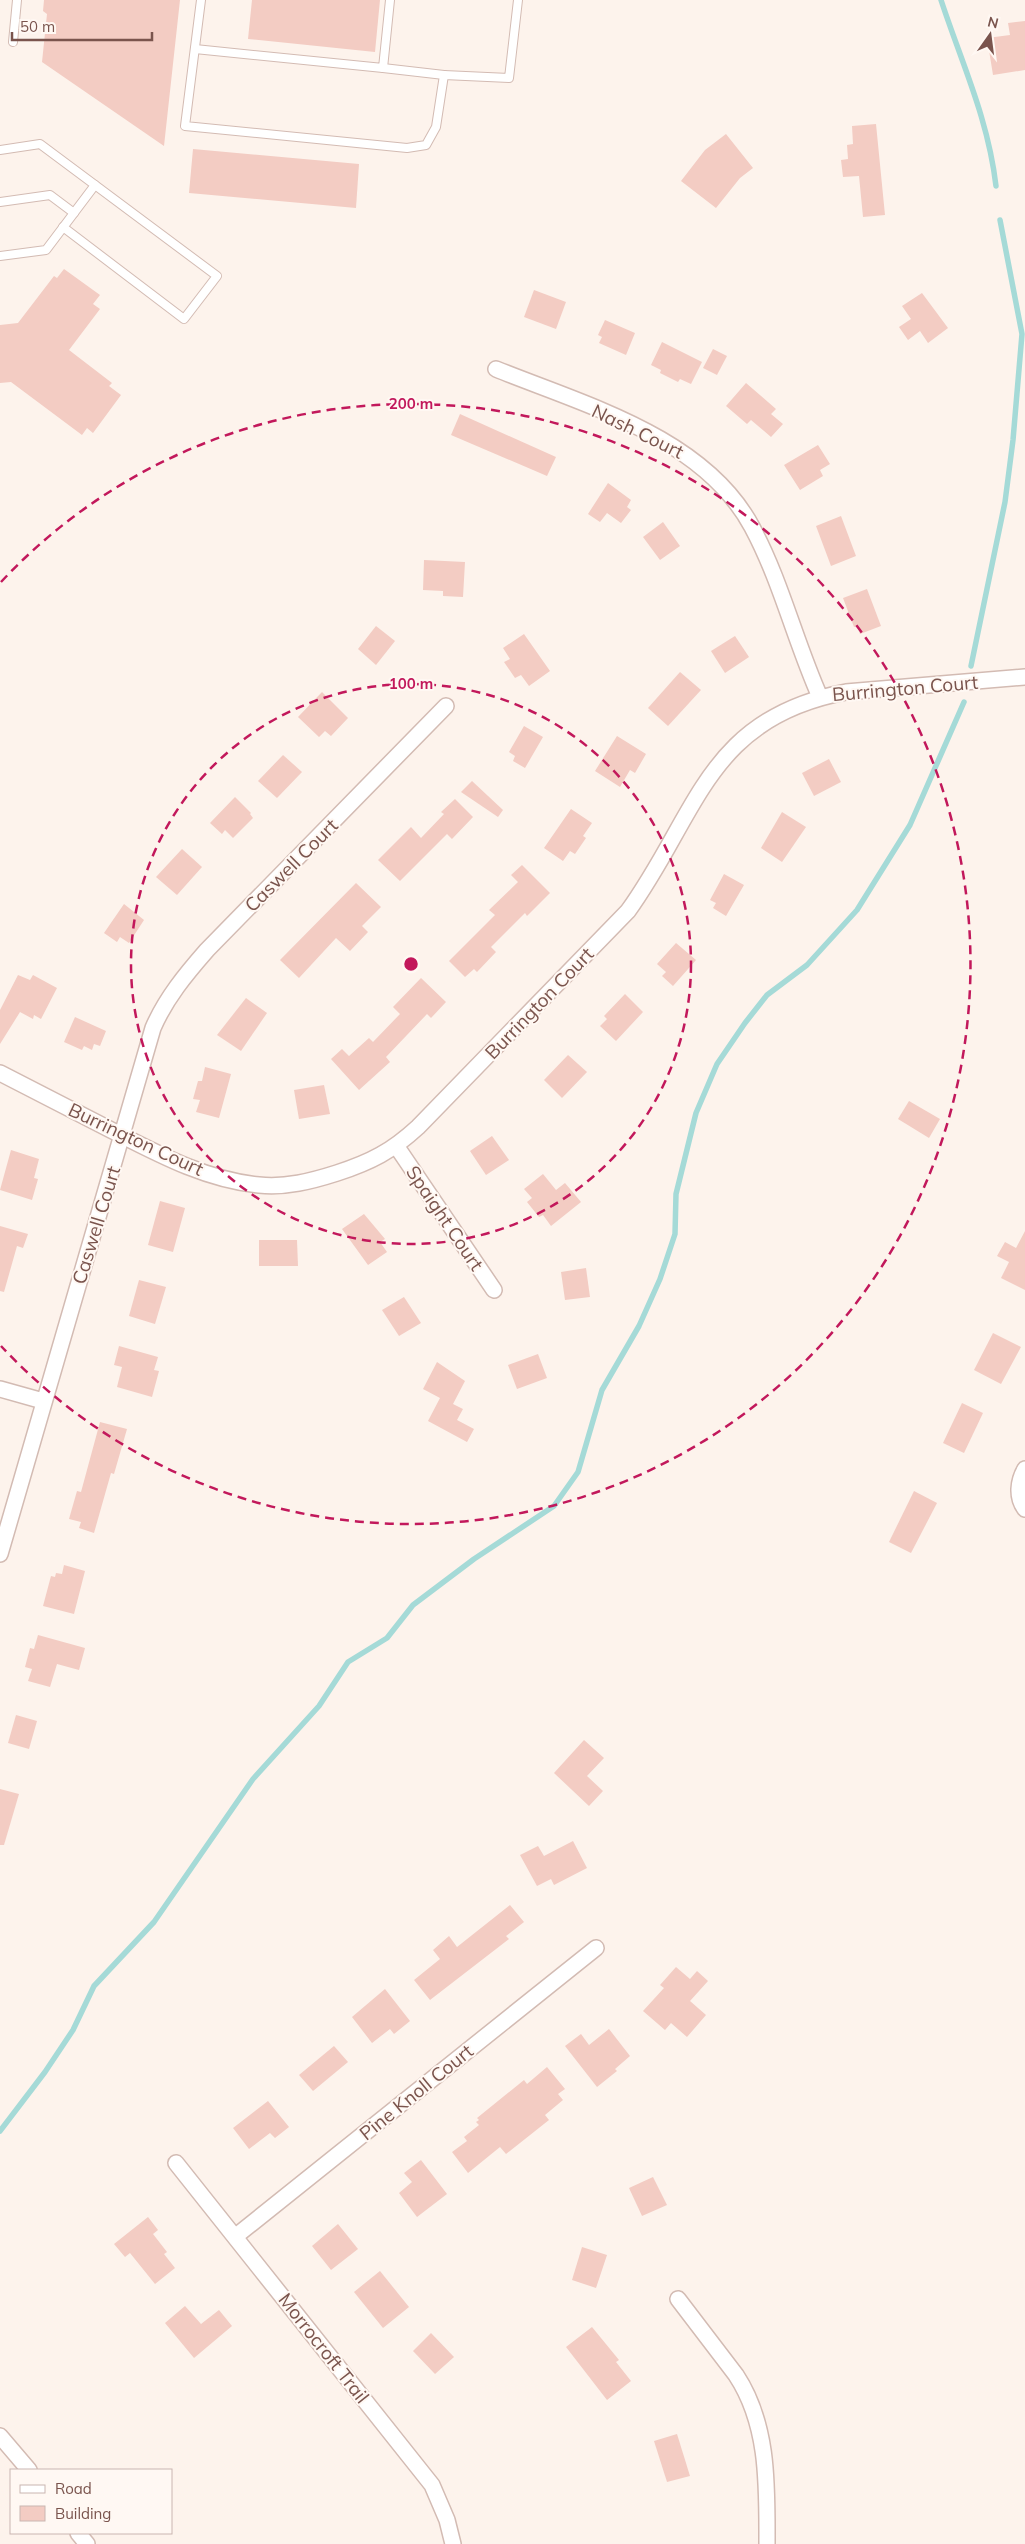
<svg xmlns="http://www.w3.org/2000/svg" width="1025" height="2544" font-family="Mulish,sans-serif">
<rect width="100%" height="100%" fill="#fdf3ec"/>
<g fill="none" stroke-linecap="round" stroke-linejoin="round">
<g stroke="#a5dad7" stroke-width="5.5">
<path d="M941,0c21,64 47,118 55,186"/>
<path d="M971,666l34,-164 8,-62 9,-106 -22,-114"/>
<path d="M0,2131l45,-59 28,-42 21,-44 60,-64 99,-143 66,-73 29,-44 39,-24 26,-33 61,-46 80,-53 24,-34 24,-82 37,-64 21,-47 15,-45 1,-40 20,-81 21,-49 28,-41 22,-28 40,-30 50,-55 53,-85 54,-123"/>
</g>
</g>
<g fill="#f3ccc3">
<path d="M44,0h136l-16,146 -122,-84 5,-48 -4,-3z"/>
<path d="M252,0h128l-5,52 -127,-13z"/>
<path d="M1025,21v49l-32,5 -6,-37 23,-3 -2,-12z"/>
<path d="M876,124l9,91 -22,2 -4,-41 -16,1 -2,-17 7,-1 -1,-14 6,-1 -1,-18z"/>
<path d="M726,134l27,34 -13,10 -24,30 -35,-27 24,-31z"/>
<path d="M193,149l166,15 -3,44 -167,-15z"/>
<path d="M64,269l36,26 -7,9 7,5 -31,41 43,33 -3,3 12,9 -28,38 -6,-5 -5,7 -71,-53 -11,1v-58l18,-2 36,-47 3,2z"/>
<path d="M534,290l32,12 -10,27 -32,-12z"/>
<path d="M922,293l26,35 -20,15 -8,-12 -12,9 -9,-13 12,-8 -9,-13z"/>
<path d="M605,320l30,13 -9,22 -27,-12 3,-6 -4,-2z"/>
<path d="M662,342l40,20 -11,22 -11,-5 -2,3 -18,-9 1,-3 -10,-5z"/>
<path d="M713,349l14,7 -10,19 -14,-7z"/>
<path d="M746,383l30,26 -5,5 12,10 -12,13 -20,-17 -4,4 -21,-18z"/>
<path d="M460,414l96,43 -9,19 -96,-41z"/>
<path d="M818,445l12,19 -10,6 3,6 -23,14 -16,-25z"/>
<path d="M608,483l23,17 -4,7 4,3 -10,13 -14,-10 -7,9 -12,-8z"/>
<path d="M841,516l15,40 -25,10 -15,-40z"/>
<path d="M663,522l17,24 -20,14 -17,-23z"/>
<path d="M424,560l41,2 -2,35 -20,-1v-5l-20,-1z"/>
<path d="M867,589l14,37 -21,8 -3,-8 -3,1 -11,-29z"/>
<path d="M376,626l19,15 -19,24 -18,-16z"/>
<path d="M524,634l26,37 -21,15 -8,-11 -6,3 -11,-16 6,-3 -7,-11z"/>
<path d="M735,636l14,21 -24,16 -14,-22z"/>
<path d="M680,672l21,18 -33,36 -20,-18z"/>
<path d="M322,692l26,26 -17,18 -6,-5 -6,6 -21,-20z"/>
<path d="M524,726l19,11 -18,31 -12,-7 2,-5 -6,-4z"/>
<path d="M617,736l29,18 -11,19 -5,-3 -10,17 -25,-16z"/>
<path d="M283,755l19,17 -25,26 -19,-17z"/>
<path d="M829,759l12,23 -27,14 -12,-23z"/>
<path d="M472,781l31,29 -5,7 -37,-25z"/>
<path d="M235,797l16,16 -1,1 3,4 -20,20 -8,-8 -3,4 -12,-11z"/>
<path d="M455,799l18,18 -21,22 -5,-5 -47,47 -22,-21 33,-33 10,11 23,-24 -3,-2z"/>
<path d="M571,809l21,14 -9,13 3,2 -11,16 -5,-3 -7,10 -19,-13z"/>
<path d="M782,812l24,15 -24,35 -21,-14z"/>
<path d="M182,849l20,18 -25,28 -21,-18z"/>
<path d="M522,865l28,28 -23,23 -2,-3 -34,34 5,5 -19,20 -3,-3 -9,8 -16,-16 46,-46 -6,-5 29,-28 -7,-7z"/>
<path d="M724,874l20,11 -18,31 -13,-8 3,-5 -6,-3z"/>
<path d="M356,883l25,24 -19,19 6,6 -18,19 -14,-13 -37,40 -19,-18z"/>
<path d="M124,904l20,16 -15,23 -9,-6 -3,5 -13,-9z"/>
<path d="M676,943l20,17 -23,26 -11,-10 4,-4 -9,-8z"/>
<path d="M18,975l12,5 3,-5 24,13 -16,31 -7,-4 -1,4 -13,-7 -20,32v-34z"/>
<path d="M421,978l25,24 -15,16 -4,-4 -41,43 4,5 -31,28 -28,-31 11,-10 7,7 20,-18 4,4 27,-28 -7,-7z"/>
<path d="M625,994l18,18 -27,29 -16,-15 7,-7 -3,-3z"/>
<path d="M246,998l21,15 -26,38 -24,-16z"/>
<path d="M75,1017l31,14 -6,15 -6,-2 -2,6 -8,-4 -2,4 -18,-8z"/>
<path d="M568,1055l19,17 -25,26 -18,-18z"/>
<path d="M205,1067l26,7 -12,44 -23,-6 4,-12 -7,-1 5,-18h4z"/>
<path d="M324,1085l6,29 -31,5 -5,-29z"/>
<path d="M909,1101l31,18 -11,19 -31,-19z"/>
<path d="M492,1136l17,24 -23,15 -16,-24z"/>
<path d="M11,1150l28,9 -5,19 4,1 -6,21 -32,-10z"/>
<path d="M543,1174l13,16 9,-7 16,19 -30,24 -8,-11 -4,2 -12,-15 5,-4 -8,-9z"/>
<path d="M160,1201l25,7 -12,44 -25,-7z"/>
<path d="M364,1214l21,25 -5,3 7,10 -19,13 -26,-36z"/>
<path d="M0,1226l28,8 -5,14 -6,-2 -13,46 -4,-1z"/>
<path d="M1025,1231v59l-24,-12 8,-16 -12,-6 8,-14 11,6z"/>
<path d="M259,1240h38l1,26h-39z"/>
<path d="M586,1268l4,29 -25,3 -4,-28z"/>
<path d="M139,1280l27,7 -11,37 -26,-8z"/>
<path d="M404,1297l17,26 -22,13 -17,-26z"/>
<path d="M993,1333l28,14 -20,37 -27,-14z"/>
<path d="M119,1346l39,11 -4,13 5,1 -7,26 -35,-10 5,-20 -8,-2z"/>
<path d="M538,1354l9,24 -30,11 -9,-24z"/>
<path d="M437,1362l28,19 -12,23 10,5 -6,11 17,9 -7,13 -39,-21 12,-23 -17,-9z"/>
<path d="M962,1403l21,10 -19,40 -21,-10z"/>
<path d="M100,1422l27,7 -13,45 -3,-1 -17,60 -15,-5 2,-6 -12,-3 8,-28 4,1z"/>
<path d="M914,1491l23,12 -26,50 -22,-11z"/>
<path d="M64,1565l21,6 -11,43 -31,-8 8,-30 4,1 1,-4 6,1z"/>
<path d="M38,1635l47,13 -6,22 -22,-6 -7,23 -22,-6 4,-12 -7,-2 5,-19 4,1z"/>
<path d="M16,1715l21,6 -8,28 -21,-6z"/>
<path d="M584,1740l20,18 -17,18 16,15 -14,15 -35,-33z"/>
<path d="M0,1789l19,5 -15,51h-4z"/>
<path d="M573,1841l14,27 -33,17 -3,-6 -14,7 -17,-31 18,-9 6,10z"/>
<path d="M510,1905l14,17 -18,14 3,3 -79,61 -16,-20 26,-21 -7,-9 16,-14 8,11z"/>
<path d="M676,1967l14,12 7,-8 11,10 -18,20 16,14 -19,22 -16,-14 -6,7 -22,-19 21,-23 -4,-3z"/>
<path d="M385,1989l25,32 -16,13 -4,-5 -18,14 -20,-26z"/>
<path d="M609,2029l21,27 -15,13 2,2 -20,16 -32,-41 16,-12 8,11z"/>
<path d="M334,2046l14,16 -35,29 -14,-16z"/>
<path d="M547,2067l18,22 -7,5 5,6 -18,15 4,5 -43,34 -6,-7 -32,26 -16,-21 15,-11 -3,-4 15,-12 -3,-3 3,-2 -2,-2 47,-38 3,4z"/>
<path d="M268,2101l21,26 -14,11 -5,-5 -21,16 -16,-21z"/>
<path d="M421,2160l26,34 -30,23 -18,-24 13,-11 -8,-9z"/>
<path d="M653,2177l14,28 -25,11 -13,-28z"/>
<path d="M148,2217l10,13 -5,4 14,18 -3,2 11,14 -20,16 -25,-31 -5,4 -11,-13z"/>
<path d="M338,2224l20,25 -27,21 -19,-24z"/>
<path d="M582,2247l25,8 -11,33 -24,-8z"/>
<path d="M380,2271l29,36 -26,21 -29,-36z"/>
<path d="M185,2306l16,18 18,-14 13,16 -38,32 -29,-35z"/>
<path d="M592,2327l27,33 -3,2 15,19 -24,19 -41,-53z"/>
<path d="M431,2333l23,24 -19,17 -22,-23z"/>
<path d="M677,2434l13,42 -23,6 -13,-41z"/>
</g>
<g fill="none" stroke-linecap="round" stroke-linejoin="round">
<defs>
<g id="lane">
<path d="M201,0l-16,126 222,22 19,-3 10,-18 8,-52 65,3 9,-78"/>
<path d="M13,42l4,-42"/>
<path d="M195,49l188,19 7,-68"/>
<path d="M383,68l61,7"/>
<path d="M0,150l40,-6 55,41 -49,65 -46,6"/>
<path d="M0,202l50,-7 24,18"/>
<path d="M63,227l121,92 33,-43 -122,-91"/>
</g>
<g id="street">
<path d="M496,369c89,36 208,68 256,158 29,54 43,114 68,170"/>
<path d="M0,1073c37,19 74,38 111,57 47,24 95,50 148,55 26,3 53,-4 78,-12 34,-11 55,-22 81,-46l210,-216c70,-97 79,-193 218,-219l179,-15"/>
<path d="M397,1147l97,143"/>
<path d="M0,1389l43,12"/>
<path d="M1025,1469c-7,12 -9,28 0,40"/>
<path d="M0,1554l153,-526c13,-30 33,-54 54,-78l239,-244"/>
<path d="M176,2163l256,322 15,35 6,24"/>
<path d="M236,2236l360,-288"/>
<path d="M678,2299l58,76c33,50 31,111 31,169"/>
<path d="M0,2436l29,34"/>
<path d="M78,2533l9,11"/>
</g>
</defs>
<use href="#lane" stroke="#d3bbb3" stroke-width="10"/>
<use href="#street" stroke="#d3bbb3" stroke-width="18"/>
<use href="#lane" stroke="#fff" stroke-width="8"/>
<use href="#street" stroke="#fff" stroke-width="15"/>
</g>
<g fill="none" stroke="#c2185b" stroke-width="2.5" stroke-dasharray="9 6">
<circle cx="411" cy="964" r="280"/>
<path d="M1 582A560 560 0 1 1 1 1346"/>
</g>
<g text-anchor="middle" stroke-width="4" stroke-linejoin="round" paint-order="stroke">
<g font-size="19" fill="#7a544d" stroke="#fff8f3">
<text transform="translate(638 431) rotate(26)" y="7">Nash Court</text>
<text transform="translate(905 688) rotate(-5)" y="7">Burrington Court</text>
<text transform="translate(291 865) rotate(-45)" y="7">Caswell Court</text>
<text transform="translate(539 1003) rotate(-46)" y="7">Burrington Court</text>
<text transform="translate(136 1139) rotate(25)" y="7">Burrington Court</text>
<text transform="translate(445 1218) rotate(56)" y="7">Spaight Court</text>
<text transform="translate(96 1225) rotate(-73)" y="7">Caswell Court</text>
<text transform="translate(416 2092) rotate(-39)" y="7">Pine Knoll Court</text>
<text transform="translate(324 2348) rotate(52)" y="7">Morrocroft Trail</text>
</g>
</g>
<circle cx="411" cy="964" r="8" fill="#c2185b" stroke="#fff8f3" stroke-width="2.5"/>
<g font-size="15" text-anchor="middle" font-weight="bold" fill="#c2185b" stroke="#fff8f3" stroke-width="4" stroke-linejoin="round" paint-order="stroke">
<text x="411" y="409">200 m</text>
<text x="411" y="689">100 m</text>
</g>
<rect x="10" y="2469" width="162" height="65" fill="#fff8f3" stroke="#cab6b1"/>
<rect x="20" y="2485" width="25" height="8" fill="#ffffff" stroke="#cab6b1"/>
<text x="55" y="2494" font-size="15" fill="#7a544d">Road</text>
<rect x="20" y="2506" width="25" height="15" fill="#f3ccc3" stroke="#cab6b1"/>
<text x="55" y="2519" font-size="15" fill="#7a544d">Building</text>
<g transform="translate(990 35) rotate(14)" stroke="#fff8f3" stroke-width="4" paint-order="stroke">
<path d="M0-4L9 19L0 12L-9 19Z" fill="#7a544d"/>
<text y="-8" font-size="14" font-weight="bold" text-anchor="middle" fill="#7a544d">N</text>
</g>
<path d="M12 32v8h140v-8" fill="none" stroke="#7a544d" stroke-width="2.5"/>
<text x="20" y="32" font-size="15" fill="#7a544d" stroke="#fff8f3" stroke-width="4" paint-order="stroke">50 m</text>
</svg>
